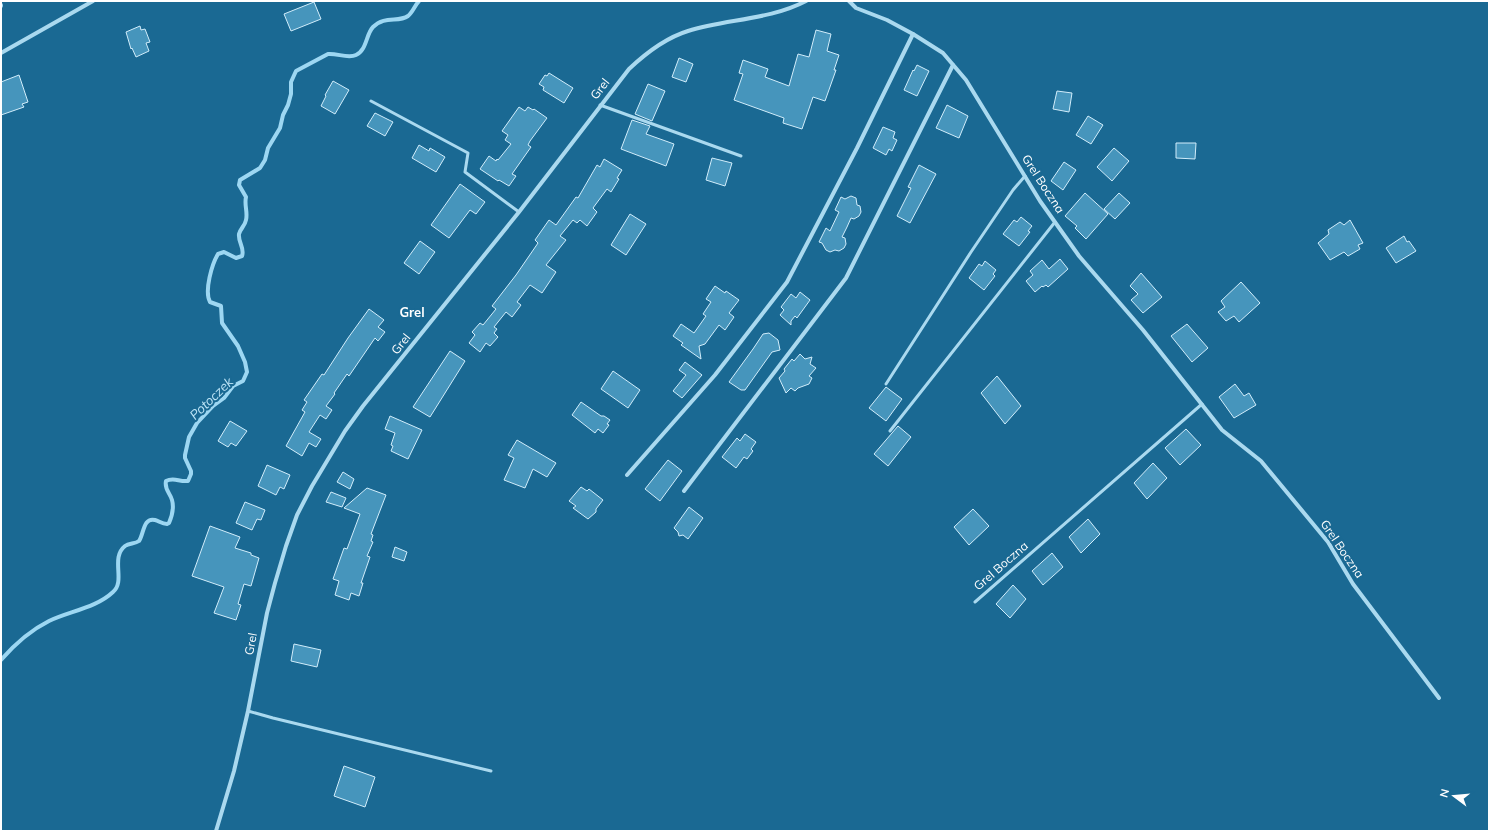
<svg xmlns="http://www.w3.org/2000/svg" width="1490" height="832" font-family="Mulish,sans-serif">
<rect width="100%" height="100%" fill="#1a6993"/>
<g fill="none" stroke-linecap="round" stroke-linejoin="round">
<g stroke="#9dd7f2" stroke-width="4">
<path d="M1,5v1"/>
<path d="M1,660c13,-15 30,-30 48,-39 21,-10 47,-13 64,-29 13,-11 -3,-34 12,-46 4,-3 10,-2 14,-5 5,-7 4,-24 16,-21 4,1 7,4 12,4l2,-1c3,-7 5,-16 3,-23 -2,-7 -8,-11 -6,-19 8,-4 13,1 22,0l3,-7v-3l-6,-13v-3l4,-18 8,-14 16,-17 11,-8 9,-12 10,-5 4,-9 -2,-10 -7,-16 -16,-23 -1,-17 -11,-4c-6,-11 2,-38 8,-48l6,-2 12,6 6,-2c3,-8 -4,-13 -3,-22 1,-5 6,-8 7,-14 2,-8 -2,-15 0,-23l-7,-12 1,-5 20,-12 5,-8 3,-12 12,-20 3,-13 5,-10 3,-11v-12l5,-11 32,-17c9,-1 20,5 28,1 11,-5 10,-21 17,-28 12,-12 25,-4 35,-11 5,-4 7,-11 11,-15"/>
</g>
</g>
<g fill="#4695bc" stroke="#d1edfb">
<path d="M314,2l7,17 -30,12 -7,-17z"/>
<path d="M140,26l1,4 4,-1 5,13 -4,1 3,8 -13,6 -4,-9 -1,1 -5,-17z"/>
<path d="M816,30l15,4 -4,17 12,4 -5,15h2l-11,31 -12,-4 -11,32 -19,-6 1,-5 -50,-18 9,-26 -4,-1 4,-13 25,9 -3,8 24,9 9,-32 11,3z"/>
<path d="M679,58l14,6 -7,18 -14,-5z"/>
<path d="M917,65l12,6 -12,25 -13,-6 9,-20 1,1z"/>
<path d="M549,73l24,15 -9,15 -21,-13 1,-3 -5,-3 6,-9 2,1z"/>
<path d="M19,75l9,27 -6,2 2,3 -23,8v-33z"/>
<path d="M333,81l16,9 -14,24 -14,-8 5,-10 -1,-1z"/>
<path d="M648,84l17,7 -13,30 -17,-7z"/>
<path d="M1057,91l15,2 -3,19 -16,-3z"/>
<path d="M947,105l21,11 -9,22 -23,-10z"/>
<path d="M519,107l6,4 3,-4 5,3 1,-1 13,9 -17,23 -2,4 3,2 -19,27 4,2 -7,10 -10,-6 -1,1 -18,-12 9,-13 7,5 1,-2 1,1 13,-16 -6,-4 3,-5 -6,-4z"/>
<path d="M375,113l18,9 -8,14 -18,-10z"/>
<path d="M1088,116l15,9 -12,19 -15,-9z"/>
<path d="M632,120l18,6 -4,8 28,10 -8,22 -45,-17z"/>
<path d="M883,127l12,5 -2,6 4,2 -5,11 -3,-2 -3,6 -13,-7z"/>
<path d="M1176,143h20l-1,16 -19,-1z"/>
<path d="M419,145l10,6 1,-3 15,9 -9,15 -24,-14z"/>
<path d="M1114,148l15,13 -17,20 -15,-14z"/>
<path d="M712,158l20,5 -7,23 -19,-6z"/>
<path d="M604,159l18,11 -5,8 2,1 -8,13 -4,-3 -14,19 4,4 -10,14 -7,-6 -3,3 -4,-3 -13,16 6,4 -20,25 10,7 -14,21 -12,-8 -13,17 4,3 -9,12 -6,-5 -12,15 3,2 -3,4 4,4 -8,9 -4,-3 -6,9 -11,-9 6,-8 -3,-3 8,-9 3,2 13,-16 -4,-3 24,-31 22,-32 -3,-3 14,-20 7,5 20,-28 2,1 19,-33 3,2z"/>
<path d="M1064,162l12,8 -13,20 -12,-9z"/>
<path d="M919,165l17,9 -26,49 -13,-7 14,-28 -3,-1z"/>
<path d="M460,184l25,18 -9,12 -6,-4 -21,28 -18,-13z"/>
<path d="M1085,193l23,21 -22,25 -11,-11 2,-2 -12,-10z"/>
<path d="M1119,193l11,10 -15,16 -11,-10z"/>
<path d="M851,196l5,2 1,7 3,1 1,6 -2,4 -5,3 -3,-1 -4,9 -5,10 3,1 1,6 -2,4 -5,3 -4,-1 -5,2 -4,-2 -4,-7 -3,-1 7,-14 4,3 9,-19 -4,-2 6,-13 4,2z"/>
<path d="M630,214l16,10 -20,31 -15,-10z"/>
<path d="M1021,217l11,9 -4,5 2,1 -11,14 -16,-12 11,-14 3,2z"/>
<path d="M1350,220l13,23 -5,2 2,4 -12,7 -4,-4 -14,8 -12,-17 11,-9 -1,-4 12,-8 4,3z"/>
<path d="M1404,236l3,6 2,-1 7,10 -20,12 -10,-15z"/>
<path d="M420,241l15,11 -16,22 -15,-11z"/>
<path d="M1060,259l8,10 -20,18 -2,-2 -3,2 -1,-1 -7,6 -9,-11 7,-6 -3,-4 12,-11 7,9z"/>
<path d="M985,261l11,9 -3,4 2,2 -11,14 -15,-12 10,-14 3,2z"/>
<path d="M1141,273l21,24 -19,16 -12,-13 7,-6 -8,-8z"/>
<path d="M1241,282l19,21 -21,19 -5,-6 -8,5 -8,-9 7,-5 -4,-6z"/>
<path d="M715,286l10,7 1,-2 13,9 -10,13 5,4 -9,13 -6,-5 -14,19 -6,2 2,13 -20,-14 2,-2 -10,-7 8,-12 13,9 12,-17 -3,-2 8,-12 -5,-3z"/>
<path d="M800,292l10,8 -13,18 -2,-2 -4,5v4l-11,-10 4,-5 -3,-3 10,-13 5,4z"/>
<path d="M369,309l15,11 -6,7 7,5 -7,9 -3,-3 -26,38 -2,-2 -13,19 1,1 -9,12 6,4 -6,9 -6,-4 -11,17 12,7 -5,8 -7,-4 -7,13 -16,-10 19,-34 -3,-2 5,-8 -3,-2 18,-26 2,1 24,-37z"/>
<path d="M1187,324l21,24 -16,14 -21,-26z"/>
<path d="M769,333l9,7 2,10 -8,2 -27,38h-4l-12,-8 24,-33 10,-15z"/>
<path d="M450,351l15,10 -35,56 -17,-10z"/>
<path d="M800,354l5,5 7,-2 -2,7 6,4 -7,8 3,2 -3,6 -11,4 -3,3 -4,-3 -5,5 -7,-15 6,-7 -1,-2 8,-10 2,2z"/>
<path d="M685,362l17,13 -20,23 -9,-7 13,-16 -7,-5z"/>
<path d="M613,371l27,19 -12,18 -27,-19z"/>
<path d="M997,376l24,30 -16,18 -24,-31z"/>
<path d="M1235,384l9,12 5,-3 7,12 -22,13 -15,-21z"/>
<path d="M886,387l16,12 -16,22 -17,-13z"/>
<path d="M581,402l20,14h3l6,4 -3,4 2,1 -6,8 -5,-4 -3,4 -23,-18z"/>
<path d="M390,416l32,14 -14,29 -17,-8 2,-5 -2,-1 4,-12 -10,-4z"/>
<path d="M230,421l17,10 -11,15 -5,-3 -3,4 -10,-6z"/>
<path d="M898,426l13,11 -23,29 -14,-12z"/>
<path d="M1186,429l15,16 -21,20 -15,-17z"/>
<path d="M745,434l11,8 -5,7 2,2 -6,8 -3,-2 -8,11 -14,-11 15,-19 3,3z"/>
<path d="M517,440l39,23 -9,14 -14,-8 -8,19 -21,-8 10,-22 -6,-3z"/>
<path d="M668,460l14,11 -22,30 -15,-12z"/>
<path d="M1153,463l14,15 -20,21 -13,-16z"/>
<path d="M267,465l23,10 -6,14 -4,-2 -4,8 -18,-9z"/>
<path d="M343,472l11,7 -4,10 -13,-7z"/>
<path d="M581,487l6,4 2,-2 14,11 -7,9v3l-8,7 -15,-11 3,-2 -7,-5z"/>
<path d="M367,488l19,7 -15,39 2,1 -2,6 2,1 -6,14 3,1 -9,26h2l-4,13 -8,-3 -2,7 -14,-5 4,-14 -6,-2 11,-31 3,1 13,-35 -16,-6z"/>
<path d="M331,492l15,6 -4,9 -16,-5z"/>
<path d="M245,502l20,8 -4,10 -4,-1 -5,11 -16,-7z"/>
<path d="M689,507l14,11 -15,21 -5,-4 -4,1 -1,-4 -4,-4z"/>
<path d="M973,509l16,17 -20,19 -15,-18z"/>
<path d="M1088,519l12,15 -19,19 -12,-16z"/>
<path d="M210,526l30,11 -5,11 16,5v2l8,3 -8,28 -7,-2 -6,20 3,1 -5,15 -22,-7 10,-26 -32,-11z"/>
<path d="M395,547l12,5 -3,9 -12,-4z"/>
<path d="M1052,553l11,14 -20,18 -11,-14z"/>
<path d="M1013,585l13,14 -16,19 -14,-14z"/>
<path d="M294,644l27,6 -4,17 -26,-6z"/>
<path d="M344,766l31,11 -10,30 -31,-11z"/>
</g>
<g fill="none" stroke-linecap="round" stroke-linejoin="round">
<g stroke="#aad9ef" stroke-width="3">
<path d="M371,101l97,52 -3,19 54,40"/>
<path d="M600,105l141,51"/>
<path d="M886,384l85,-132 42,-62 12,-14"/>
<path d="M890,431l165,-209"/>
<path d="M975,602l227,-198"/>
<path d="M248,711l25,7 218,53"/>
</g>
<g stroke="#aad9ef" stroke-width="4">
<path d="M849,1l7,7 31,12 26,14 30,19 23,27 74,121 39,55 64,74 79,100 39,31 67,81 25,42 86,114"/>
<path d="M1,53l92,-52"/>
<path d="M627,475l88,-100 72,-93 70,-134 56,-114"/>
<path d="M684,491l162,-213 107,-213"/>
<path d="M216,831l18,-60 14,-60 19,-98 8,-30 11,-37 11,-31 15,-29 33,-55 18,-25 156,-194 110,-143c17,-16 36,-31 59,-38 38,-12 82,-11 118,-30"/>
</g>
</g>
<g text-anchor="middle" stroke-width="4" stroke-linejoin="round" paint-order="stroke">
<g font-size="12" fill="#fff" stroke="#1a6993">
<text transform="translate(600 89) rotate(-52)" y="4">Grel</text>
<text transform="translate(1043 184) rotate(57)" y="4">Grel Boczna</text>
<text transform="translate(401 344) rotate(-51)" y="4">Grel</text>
<text transform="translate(1342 549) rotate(56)" y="4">Grel Boczna</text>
<text transform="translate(1001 566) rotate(-41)" y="4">Grel Boczna</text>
<text transform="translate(251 644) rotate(-79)" y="4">Grel</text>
</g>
<g font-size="13" font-weight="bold" fill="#fff" stroke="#1a6993">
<text x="412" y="317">Grel</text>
</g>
<g font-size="13" font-style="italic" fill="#bde5f7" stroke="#1a6993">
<text transform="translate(211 398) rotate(-44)" y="5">Potoczek</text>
</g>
</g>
<rect width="1490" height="832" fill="none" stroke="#ffffff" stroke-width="4"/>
<g transform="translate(1454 796) rotate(286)" stroke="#1a6993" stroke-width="3" paint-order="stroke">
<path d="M0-3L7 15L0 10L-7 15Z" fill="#ffffff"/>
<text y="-6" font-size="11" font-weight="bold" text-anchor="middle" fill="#ffffff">N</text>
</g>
</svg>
